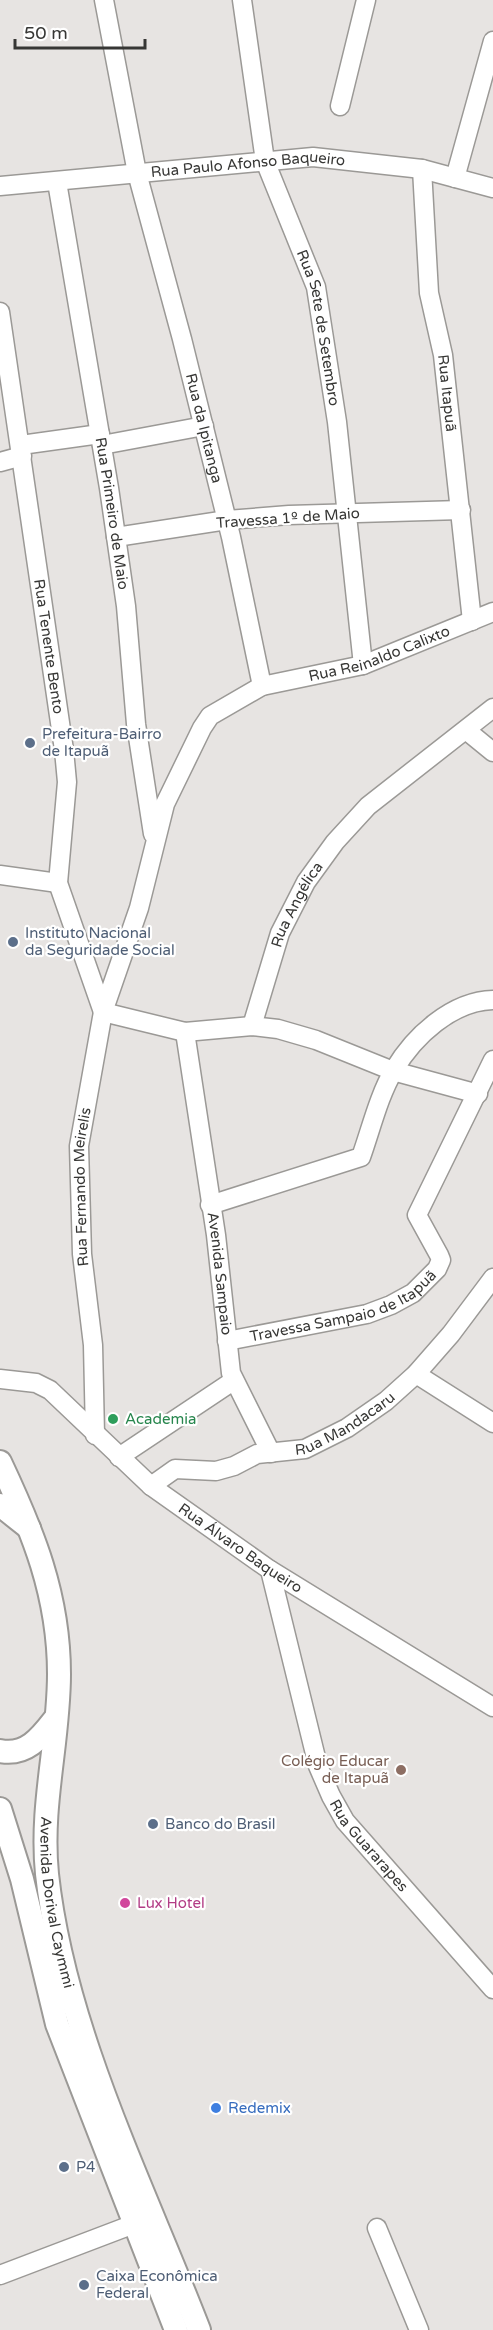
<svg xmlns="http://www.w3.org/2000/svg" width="493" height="2330" font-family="'Varela Round',sans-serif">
<rect width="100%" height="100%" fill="#e7e4e2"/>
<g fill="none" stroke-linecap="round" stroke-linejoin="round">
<defs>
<g id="minor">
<path id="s1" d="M104,0l33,173 45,166 49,198 31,149"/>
<path id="s2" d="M242,0l23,161 51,126 21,135 26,243"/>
<path d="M340,106l26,-106"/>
<path id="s3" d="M422,169l7,124 14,62 29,266"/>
<path d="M455,178l38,-137"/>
<path id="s4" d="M57,182l52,306 17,118 10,118 17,110"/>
<path id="s5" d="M0,186l313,-29 109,12 71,19"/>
<path id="s6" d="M0,312l64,438 3,32 -9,101 45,129"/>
<path d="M21,445l79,-11"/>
<path d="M102,445l102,-19"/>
<path d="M0,462l22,-6"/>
<path d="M116,537l111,-17 62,-5 172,-5"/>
<path d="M466,730l27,22"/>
<path d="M0,875l58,8"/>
<path d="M103,1012l82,20 67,-6 26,3 38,11 77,31 85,23"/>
<path id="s7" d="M252,1026l28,-93 26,-51 29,-40 33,-36 125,-98"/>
<path id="s8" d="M185,1032l31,203 15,138 40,80"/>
<path d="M210,1205l151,-48c10,-28 18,-62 33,-87 20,-34 58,-69 99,-70"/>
<path id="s9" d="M227,1341l140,-27 24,-9 22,-12 24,-24 4,-9 -2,-5 -22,-40 76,-155"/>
<path d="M416,1374l77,49"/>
<path id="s10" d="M0,1379l36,4 14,7 101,96 119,84 223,137"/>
<path id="s11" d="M95,1435l-2,-90 -11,-91 -3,-108 24,-134 36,-104 26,-104 37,-76 8,-12 52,-30 101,-21 130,-53"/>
<path d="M119,1457l114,-76"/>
<path id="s12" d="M151,1486l24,-17 41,2 18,-5 23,-12 48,-5 42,-21 39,-27 30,-27 35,-40 42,-56"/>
<path id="s13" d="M270,1570l48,196 13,30 14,25 148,168"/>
<path d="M377,2228l42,102"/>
<path d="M0,2275l134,-51"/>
</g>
<g id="major">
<path id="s14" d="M0,1462c33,70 59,133 59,212 0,68 -19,131 -12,200 17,156 96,311 152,456"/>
<path d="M0,1505l29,23"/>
<path d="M0,1751c26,5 40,-13 54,-31"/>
<path d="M0,1809l22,70 35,145 119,306"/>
</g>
</defs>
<use href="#minor" stroke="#9b9996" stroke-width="21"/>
<use href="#major" stroke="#9b9996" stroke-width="26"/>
<use href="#minor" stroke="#fff" stroke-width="18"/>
<use href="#major" stroke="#fff" stroke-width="22"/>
</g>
<g fill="#5c6f8a" stroke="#fff" stroke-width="2">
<circle cx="30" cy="743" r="6"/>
<circle cx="13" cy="942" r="6"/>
<circle cx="153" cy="1824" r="6"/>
<circle cx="64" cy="2167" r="6"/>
<circle cx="84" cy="2285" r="6"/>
</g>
<circle fill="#2e9e5b" stroke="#fff" stroke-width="2" cx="113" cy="1419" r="6"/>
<circle fill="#8d6e63" stroke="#fff" stroke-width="2" cx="401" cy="1770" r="6"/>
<circle fill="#d1479c" stroke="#fff" stroke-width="2" cx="125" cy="1903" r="6"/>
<circle fill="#3f7fe0" stroke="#fff" stroke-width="2" cx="216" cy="2108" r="6"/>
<g text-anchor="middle" stroke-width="4.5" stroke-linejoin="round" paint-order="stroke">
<g font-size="15" fill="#373735" stroke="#fff">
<text dy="5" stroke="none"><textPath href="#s5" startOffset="249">Rua Paulo Afonso Baqueiro</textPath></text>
<text dy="5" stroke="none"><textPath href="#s2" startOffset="339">Rua Sete de Setembro</textPath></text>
<text dy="5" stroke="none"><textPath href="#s3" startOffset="226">Rua Itapuã</textPath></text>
<text dy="5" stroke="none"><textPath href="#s1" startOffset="440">Rua da Ipitanga</textPath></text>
<text dy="5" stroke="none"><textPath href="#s4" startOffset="336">Rua Primeiro de Maio</textPath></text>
<text transform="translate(288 518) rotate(-4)" y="5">Travessa 1º de Maio</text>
<text dy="5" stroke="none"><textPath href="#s6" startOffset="338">Rua Tenente Bento</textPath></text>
<text dy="5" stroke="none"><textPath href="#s11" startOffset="924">Rua Reinaldo Calixto</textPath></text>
<text dy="5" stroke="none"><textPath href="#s7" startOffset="130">Rua Angélica</textPath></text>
<text dy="5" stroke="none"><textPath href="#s11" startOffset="249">Rua Fernando Meirelis</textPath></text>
<text dy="5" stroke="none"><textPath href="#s8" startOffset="244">Avenida Sampaio</textPath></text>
<text dy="5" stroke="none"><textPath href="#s9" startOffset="123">Travessa Sampaio de Itapuã</textPath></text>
<text dy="5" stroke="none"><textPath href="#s12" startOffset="210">Rua Mandacaru</textPath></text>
<text dy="5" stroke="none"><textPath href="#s10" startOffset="300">Rua Álvaro Baqueiro</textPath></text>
<text dy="5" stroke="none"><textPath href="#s13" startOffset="297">Rua Guararapes</textPath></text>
<text dy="5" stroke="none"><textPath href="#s14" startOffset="452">Avenida Dorival Caymmi</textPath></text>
</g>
<g font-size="15" fill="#4e5e75" stroke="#fff" text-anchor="start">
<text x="42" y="739">Prefeitura-Bairro<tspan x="42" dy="17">de Itapuã</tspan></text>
<text x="25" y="938">Instituto Nacional<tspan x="25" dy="17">da Seguridade Social</tspan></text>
<text x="165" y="1829">Banco do Brasil</text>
<text x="76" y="2172">P4</text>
<text x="96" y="2281">Caixa Econômica<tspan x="96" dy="17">Federal</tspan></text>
</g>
<g font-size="15" fill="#27864d" stroke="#fff" text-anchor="start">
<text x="125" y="1424">Academia</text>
</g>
<g font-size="15" fill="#785e54" stroke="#fff" text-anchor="end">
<text x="389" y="1766">Colégio Educar<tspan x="389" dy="17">de Itapuã</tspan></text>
</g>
<g font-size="15" fill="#b23c85" stroke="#fff" text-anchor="start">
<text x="137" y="1908">Lux Hotel</text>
</g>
<g font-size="15" fill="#366cbe" stroke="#fff" text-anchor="start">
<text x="228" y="2113">Redemix</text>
</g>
</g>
<path d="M15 39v9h130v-9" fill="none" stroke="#373735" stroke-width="3"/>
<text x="24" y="39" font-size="18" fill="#373735" stroke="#ffffff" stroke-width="4.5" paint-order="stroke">50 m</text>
</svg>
